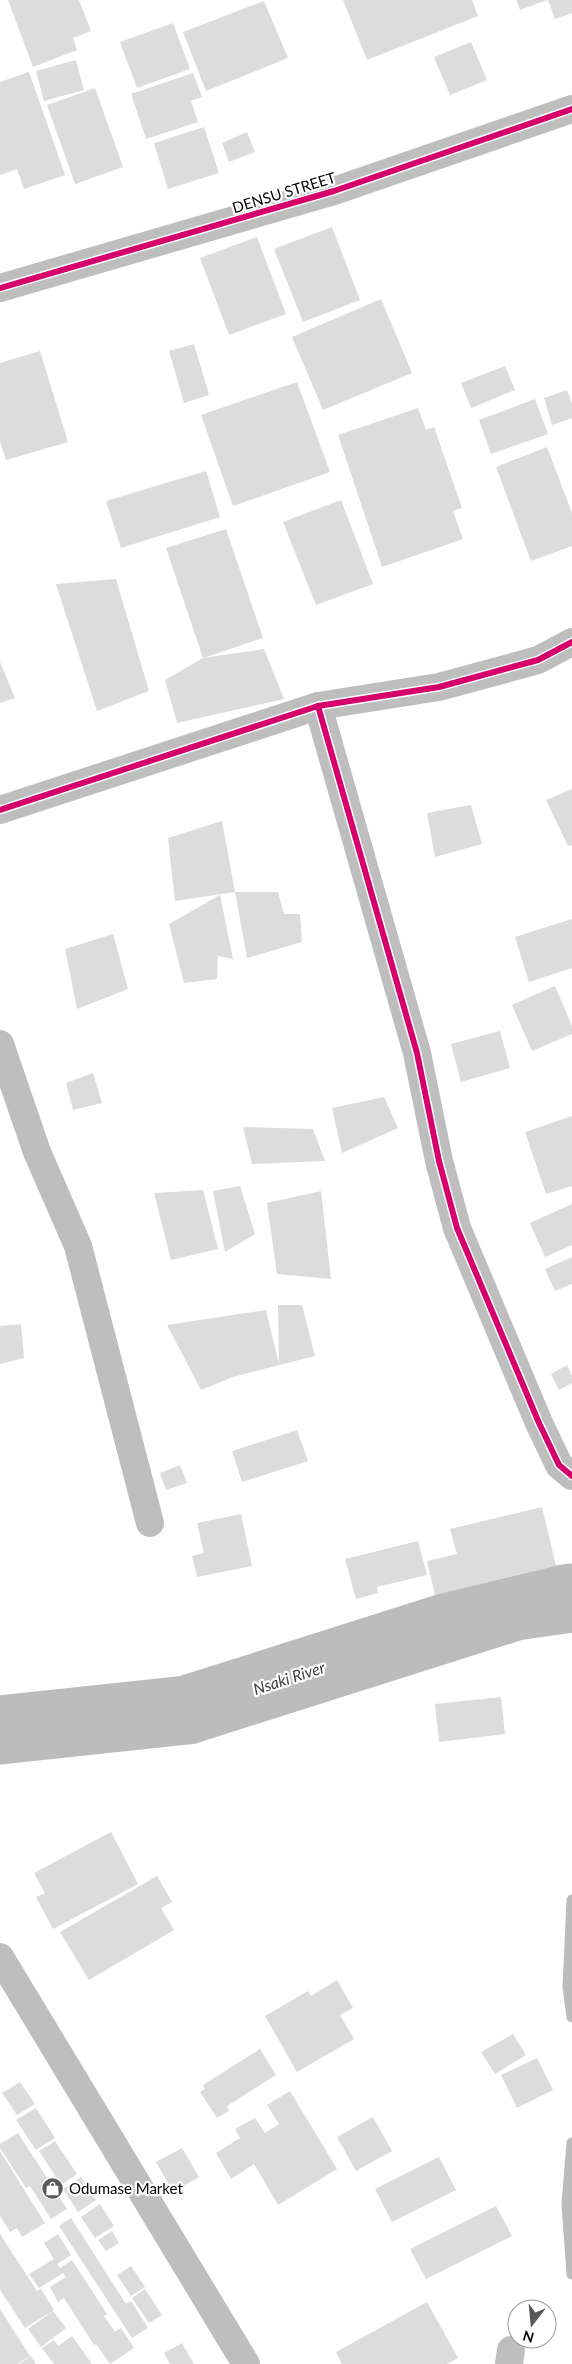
<svg xmlns="http://www.w3.org/2000/svg" width="572" height="2364" font-family="Lato,sans-serif">
<rect width="100%" height="100%" fill="#fff"/>
<g fill="none" stroke-linecap="round" stroke-linejoin="round">
<g stroke="#bcbcbc" stroke-width="11">
<path d="M572,1900l-4,87 4,30"/>
<path d="M572,2143l-5,61 5,70"/>
</g>
<path stroke="#bcbcbc" stroke-width="69" d="M0,1730l187,-20 328,-104 57,-8"/>
</g>
<g fill="#dcdcdc">
<path d="M8,0h71l12,31 -18,7 4,12 -44,17z"/>
<path d="M343,0h129l6,16 -111,44z"/>
<path d="M516,0h31l-27,10z"/>
<path d="M548,0h24v13l-17,6z"/>
<path d="M264,1l24,57 -82,33 -23,-59z"/>
<path d="M173,23l17,46 -53,19 -17,-46z"/>
<path d="M471,42l16,38 -37,15 -16,-38z"/>
<path d="M76,60l8,30 -40,11 -8,-30z"/>
<path d="M29,72l36,103 -41,14 -7,-20 -17,6v-93z"/>
<path d="M193,73l9,24 -11,4 7,21 -52,17 -15,-45z"/>
<path d="M95,88l28,79 -48,17 -28,-79z"/>
<path d="M204,127l15,46 -51,16 -14,-46z"/>
<path d="M247,132l8,20 -26,10 -7,-19z"/>
<path d="M332,227l28,73 -57,22 -29,-73z"/>
<path d="M257,237l29,77 -57,21 -29,-77z"/>
<path d="M381,299l31,74 -89,37 -31,-73z"/>
<path d="M194,344l15,51 -25,8 -15,-52z"/>
<path d="M40,351l28,91 -62,18 -6,-19v-78z"/>
<path d="M505,366l10,24 -44,18 -10,-25z"/>
<path d="M297,382l33,90 -97,34 -32,-91z"/>
<path d="M567,390l5,14v14l-20,7 -8,-27z"/>
<path d="M535,399l13,35 -57,20 -12,-34z"/>
<path d="M418,408l8,22 8,-3 28,81 -9,3 10,28 -81,28 -44,-132z"/>
<path d="M547,447l25,66v33l-41,15 -35,-94z"/>
<path d="M206,471l14,46 -99,31 -15,-47z"/>
<path d="M341,500l32,84 -57,21 -33,-83z"/>
<path d="M226,529l37,109 -60,20 -37,-110z"/>
<path d="M116,579l33,112 -52,20 -41,-127z"/>
<path d="M264,649l20,50 -107,24 -12,-43 38,-22z"/>
<path d="M0,662l15,36 -15,5z"/>
<path d="M572,789v56l-4,1 -22,-46z"/>
<path d="M471,805l11,39 -47,13 -8,-44z"/>
<path d="M222,821l13,71 -60,9 -7,-63z"/>
<path d="M235,892h43l6,22h16l2,28 -55,16z"/>
<path d="M220,895l13,64 -15,-3 -1,23 -33,4 -15,-59z"/>
<path d="M572,919v49l-43,14 -14,-45z"/>
<path d="M113,934l15,55 -51,20 -12,-60z"/>
<path d="M555,986l17,40v8l-40,17 -20,-46z"/>
<path d="M500,1031l10,37 -49,14 -10,-38z"/>
<path d="M93,1073l9,30 -29,7 -7,-27z"/>
<path d="M384,1097l14,31 -56,25 -10,-45z"/>
<path d="M572,1116v70l-26,8 -21,-62z"/>
<path d="M243,1127l70,2 12,32 -73,3z"/>
<path d="M240,1186l15,48 -30,18 -12,-61z"/>
<path d="M203,1190l15,59 -47,11 -17,-67z"/>
<path d="M321,1191l10,88 -54,-5 -10,-71z"/>
<path d="M572,1204v41l-27,12 -15,-34z"/>
<path d="M572,1257v27l-17,7 -10,-22z"/>
<path d="M278,1305h24l13,51 -82,21 -32,13 -34,-65 99,-15 13,54z"/>
<path d="M21,1324l3,34 -24,6v-38z"/>
<path d="M567,1365l5,11v7l-13,7 -8,-16z"/>
<path d="M297,1430l11,31 -66,21 -10,-31z"/>
<path d="M180,1465l7,18 -21,7 -6,-17z"/>
<path d="M542,1507l14,59 -121,29 -8,-34 30,-7 -7,-25z"/>
<path d="M241,1514l11,52 -55,11 -5,-21 12,-3 -7,-30z"/>
<path d="M418,1541l9,34 -50,12 1,6 -22,6 -11,-40z"/>
<path d="M501,1697l4,37 -66,8 -4,-38z"/>
<path d="M111,1832l27,52 -85,45 -17,-32 9,-4 -11,-20z"/>
<path d="M157,1876l15,26 -11,6 13,22 -85,50 -29,-48z"/>
<path d="M337,1980l16,28 -13,7 14,24 -57,33 -32,-56 43,-25 3,5z"/>
<path d="M513,2034l13,21 -31,19 -14,-22z"/>
<path d="M260,2049l16,26 -49,31 2,5 -12,7 -17,-26 5,-3 -2,-4z"/>
<path d="M537,2058l16,32 -36,18 -16,-33z"/>
<path d="M20,2082l15,22 -18,11 -15,-22z"/>
<path d="M290,2091l47,78 -59,36 -24,-41 -23,15 -15,-26 24,-15 -5,-9 20,-11 10,15 14,-9 -12,-19z"/>
<path d="M36,2108l19,30 -19,12 -20,-30z"/>
<path d="M373,2117l19,34 -36,20 -19,-34z"/>
<path d="M18,2133l49,76 -16,10 -21,-33 -4,2 -26,-40v-4z"/>
<path d="M55,2141l22,33 -16,11 -22,-34z"/>
<path d="M182,2148l17,29 -26,15 -17,-30z"/>
<path d="M0,2151l45,72 -23,14 -5,-9 -7,4 -10,-16z"/>
<path d="M439,2157l17,33 -64,32 -17,-33z"/>
<path d="M81,2177l15,23 -18,12 -15,-23z"/>
<path d="M100,2204l14,22 -19,12 -14,-21z"/>
<path d="M496,2206l16,30 -86,43 -16,-30z"/>
<path d="M71,2218l55,86 5,-3 17,27 -16,10 -73,-112z"/>
<path d="M112,2231l7,12 -13,8 -8,-11z"/>
<path d="M0,2234l37,57 4,-2 13,21 -29,18 -25,-38z"/>
<path d="M58,2234l13,21 -14,9 3,4 12,-8 35,54 -3,2 11,16 6,-4 13,20 -24,16 -14,-20 -2,1 -30,-47 -6,4 -8,-15 16,-10 -3,-4 -24,15 -10,-14 25,-15 -10,-16z"/>
<path d="M131,2266l14,21 -14,9 -14,-21z"/>
<path d="M145,2289l17,26 -13,8 -17,-25z"/>
<path d="M427,2302l31,56 -11,6h-105l-6,-12z"/>
<path d="M0,2309l30,47 -13,8h-17z"/>
<path d="M53,2311l13,17 -25,19 -13,-18z"/>
<path d="M72,2336l20,28h-38l-12,-16 12,-8 4,6z"/>
<path d="M182,2343l12,21h-24l-6,-11z"/>
<path d="M31,2356l5,8h-17z"/>
</g>
<g fill="none" stroke-linecap="round" stroke-linejoin="round">
<g stroke="#bebebe" stroke-width="28">
<path d="M0,288l334,-97 238,-82"/>
<path d="M318,706l99,347 22,108 18,67 82,195 20,42 13,11"/>
<path d="M0,810l318,-104 121,-19 99,-27 34,-18"/>
<path d="M0,1044l37,108 41,94 72,277"/>
<path d="M0,1957l246,407"/>
<path d="M509,2364l2,-14"/>
</g>
<defs>
<g id="cycleway">
<path d="M0,288l334,-97 238,-82"/>
<path d="M318,706l99,347 22,108 18,67 82,195 20,42 13,11"/>
<path d="M0,810l318,-104 121,-19 99,-27 34,-18"/>
</g>
</defs>
<use href="#cycleway" stroke="#fff" stroke-width="9"/>
<use href="#cycleway" stroke="#d6006c" stroke-width="6"/>
</g>
<defs>
<symbol id="shop-disc" viewBox="-11 -11 22 22"><circle r="9.5" fill="#595959" stroke="#fff"/><path d="M-5-2.5h2.3a2.7 3.5 0 0 1 5.4 0H5L5.5 6h-11ZM-1.5-2.5h3a1.5 2.3 0 0 0-3 0Z" fill="#fff"/></symbol>
</defs>
<g fill-rule="evenodd">
<use href="#shop-disc" x="40" y="2176" width="25" height="25"/>
</g>
<g text-anchor="middle" stroke-width="4.5" stroke-linejoin="round" paint-order="stroke">
<g font-size="15" fill="#000" stroke="#fff">
<text transform="translate(284 193) rotate(-17)" y="5">DENSU STREET</text>
</g>
<g font-size="15" fill="#000" stroke="#fff" text-anchor="start">
<text x="69" y="2194">Odumase Market</text>
</g>
<g font-size="16" font-style="italic" fill="#404040" stroke="#fff">
<text transform="translate(289 1678) rotate(-18)" y="6">Nsaki River</text>
</g>
</g>
<g transform="translate(532 2324) rotate(196)"><circle r="24" fill="#ffffff" stroke="#999999"/>
<path d="M0-4L9 19L0 12L-9 19Z" fill="#595959"/>
<text y="-8" font-size="14" font-weight="bold" text-anchor="middle" fill="#000000">N</text>
</g>
</svg>
